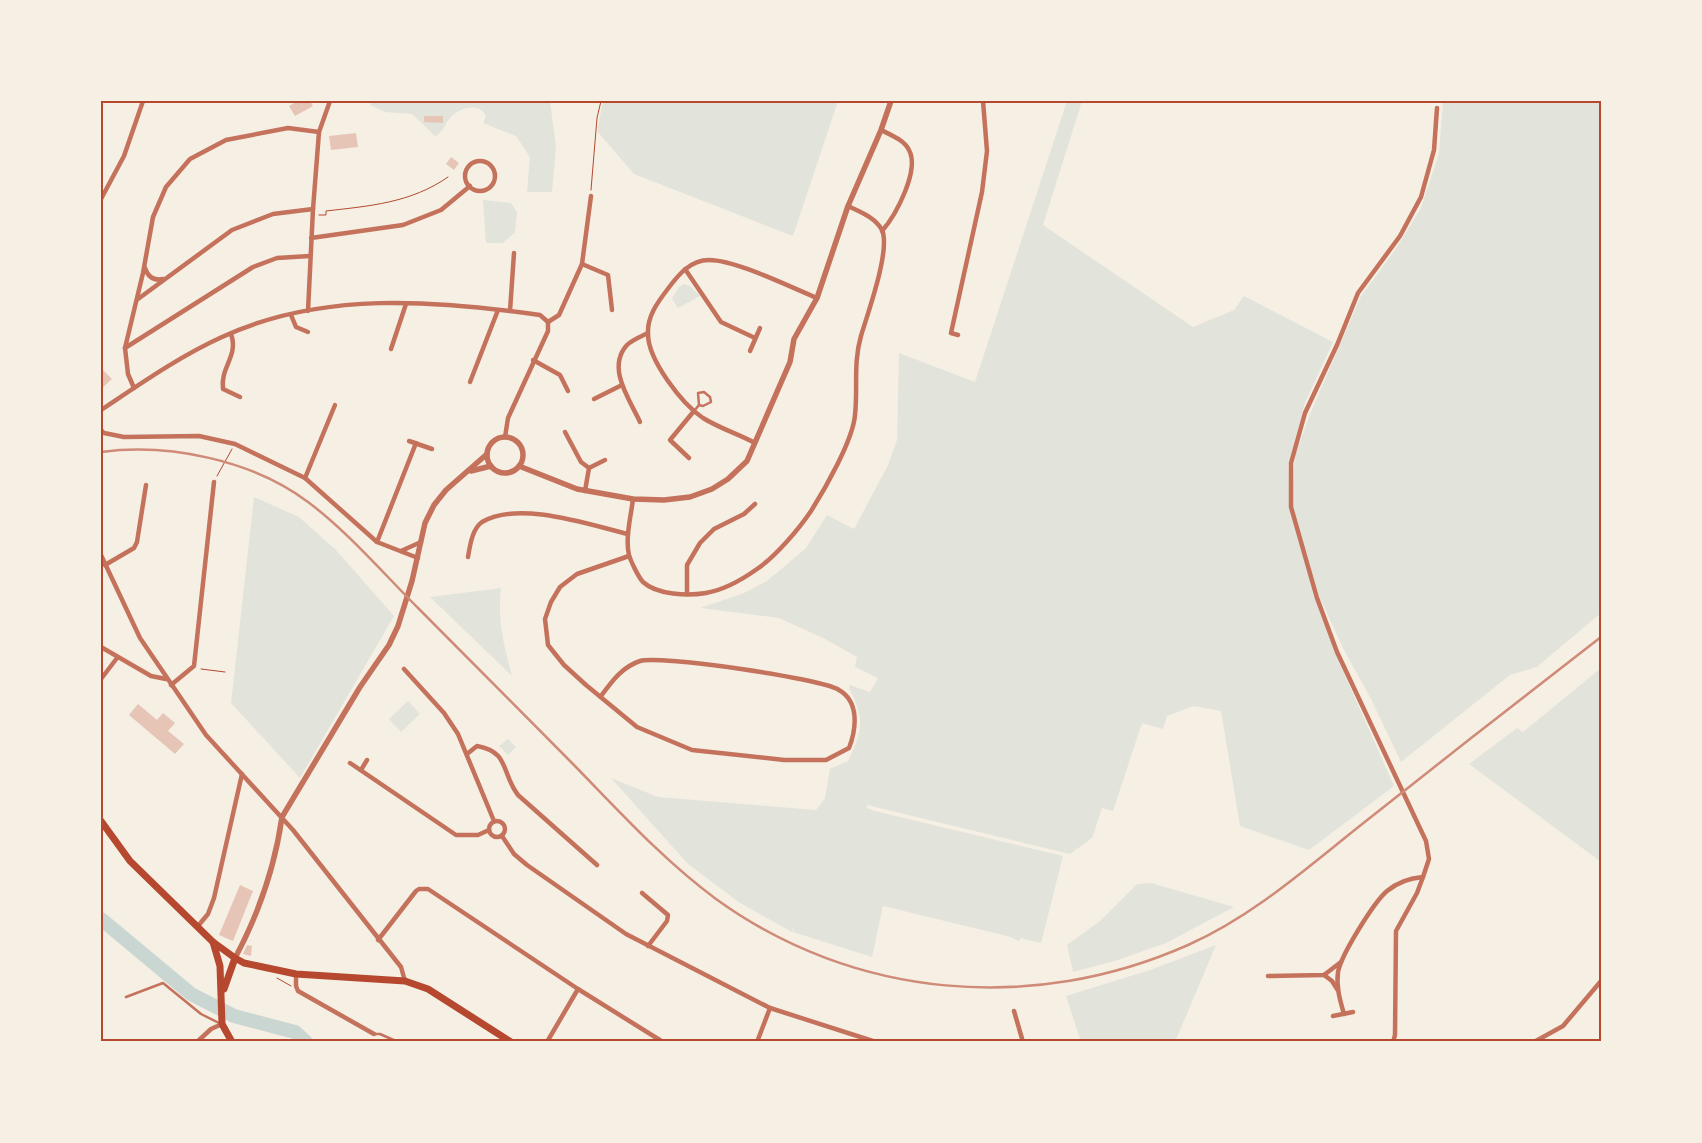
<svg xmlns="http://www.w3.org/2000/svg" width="1702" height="1143" font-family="'Varela Round',sans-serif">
<rect width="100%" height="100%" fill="#f6efe4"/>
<g fill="#e2e4dc">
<path d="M373,101h177l6,46 -4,45h-25l3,-35 -14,-21 -33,-13 3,-7c-6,-14 -27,-9 -36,2 -6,7 -7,15 -15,18l-23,-22 -27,-2 -15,-7z"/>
<path d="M603,101h235l-45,135 -159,-62 -37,-43z"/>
<path d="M1067,101h15l-39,124 150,102 41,-17 10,-14 89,46 -28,61 -17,62 2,44 46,146 58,131 -85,64 -69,-24 -19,-115 -27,-5 -27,10 -4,13 -21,-6 -29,88 -11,-3 -10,30 -22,16 -203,-49v3l8,3 188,45 -22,87 -21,-5 -1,3 -8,-4 -128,-31 -11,51 -79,-25 2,-9 -3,9 -52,-29 -52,-39 -77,-86 47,19 158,13 9,-12 5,-29 18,-8c15,-31 17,-41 1,-73l1,-3 20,7 8,-14 -23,-11 2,-10 -32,-18 -46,-21 -79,-10 44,-15 23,-12 39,-33 21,-33 27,14 34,-64 9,-25 2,-87 76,29z"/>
<path d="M1443,101h158v512l-64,54 -27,8 -109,87 -31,-65 -26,-47 -26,-56 -27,-87 4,-51 15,-42 51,-118 34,-46 26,-42 18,-55z"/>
<path d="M483,200l28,3 6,9 -2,20 -12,11h-17z"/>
<path d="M684,284l6,2 10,10 -22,12 -6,-10 7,-11z"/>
<path d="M254,497l45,20 37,33 58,66 -94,162 -69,-75z"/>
<path d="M501,588c-4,31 3,58 11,88l-82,-79z"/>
<path d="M1601,668v194l-132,-98 48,-36 6,4z"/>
<path d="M408,701l12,13 -19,18 -12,-13z"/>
<path d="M508,739l8,8 -8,8 -9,-9z"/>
<path d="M1151,883l83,24 -68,36 -48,17 -45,12 -6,-27 33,-24 37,-37z"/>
<path d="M1216,945l-41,97h-94l-15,-46 84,-26z"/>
</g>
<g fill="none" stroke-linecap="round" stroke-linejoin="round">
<path stroke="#c9d6d2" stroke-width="14" d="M101,919l90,75 43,22 61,16 11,10"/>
</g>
<g fill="#e6c5b7">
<path d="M298,101h12l3,5 -18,10 -6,-10z"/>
<path d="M424,116h19v7l-19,-1z"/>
<path d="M356,133l2,14 -27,3 -2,-14z"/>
<path d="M451,157l8,6 -5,7 -8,-6z"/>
<path d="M101,368l11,11 -11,10z"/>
<path d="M138,704l19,16 6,-7 12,10 -7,8 16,13 -9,10 -46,-39z"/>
<path d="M240,885l13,6 -20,50 -14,-6z"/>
<path d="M247,945l5,1 -1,10 -8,-2z"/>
</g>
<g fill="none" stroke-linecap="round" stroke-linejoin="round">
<g stroke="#b5482f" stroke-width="1">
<path d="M591,190l6,-72 4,-17"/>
<path d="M319,215h7v-4c43,-5 85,-8 122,-34"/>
<path d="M217,476l15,-27"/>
<path d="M201,669l24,3"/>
<path d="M277,978l14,8"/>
</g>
<g stroke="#c5725c" stroke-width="2.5">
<path d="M694,411l5,-6 -1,-12 6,-1 6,5 1,5 -8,4 -4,-1"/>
<path d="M126,997l37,-14 38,31 20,10"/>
<path d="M374,1034h6l18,8"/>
</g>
<g stroke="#c5725c" stroke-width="4.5">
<path d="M881,130c10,5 23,10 28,20 11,20 -13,65 -27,81"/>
<circle cx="480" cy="176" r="15"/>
<path d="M101,199l23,-43 19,-55"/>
<path d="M311,238l92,-13 38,-15 29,-24"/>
<path d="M582,264l26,11 4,35"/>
<path d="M145,268c3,9 9,13 18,11"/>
<path d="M685,269l36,53 34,16"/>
<path d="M138,299l94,-69 41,-16 40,-5"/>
<path d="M308,311l5,-102 6,-77 11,-31"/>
<path d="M510,311l4,-58"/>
<path d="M291,315l5,12 12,5"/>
<path d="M548,322l11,-7 23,-51 9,-68"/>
<path d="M231,334c8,22 -11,33 -8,55l17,8"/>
<path d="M958,335l-7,-2 31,-141 5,-41 -4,-50"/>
<path d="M125,348l128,-81 24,-9 33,-2"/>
<path d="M391,349l15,-45"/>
<path d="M750,351l10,-23"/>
<path d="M533,360l27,15 8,16"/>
<path d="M470,382l28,-72"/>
<path d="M134,388l-6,-14 -3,-26 18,-75 10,-56 13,-30 24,-28 36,-19 62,-12 31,4"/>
<path d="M594,399l28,-14"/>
<path d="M101,410c39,-26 79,-54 121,-73 99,-46 213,-37 318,-22l8,7"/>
<path d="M640,422c-10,-22 -34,-54 -13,-77 5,-5 15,-9 21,-12"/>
<path d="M101,430l3,3 20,4 75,-1 36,8 70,34 72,64 41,16"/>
<path d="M565,432l16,30 8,6 -4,23"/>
<path d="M505,437l3,-19 40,-87v-9"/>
<path d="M409,441l23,8"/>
<path d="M755,443c-17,-9 -36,-15 -52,-25 -21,-14 -55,-58 -55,-84 -1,-17 9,-31 19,-44 11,-15 23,-30 42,-30 27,0 81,27 108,38"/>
<path d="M689,458l-19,-18 24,-29"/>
<path d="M589,468l16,-8"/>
<path d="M305,478l30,-73"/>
<path d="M633,499c-2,17 -8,39 -4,56 2,7 10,23 14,27 14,13 45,14 63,11 17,-3 37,-14 51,-24 18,-12 42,-40 54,-58 14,-22 42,-71 44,-96 3,-27 -2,-52 6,-79 6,-21 30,-86 21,-106 -7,-13 -22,-18 -34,-24"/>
<path d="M377,542l39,-99"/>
<path d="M401,551l20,-9"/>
<path d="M101,555l39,83 66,97 87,95 108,137 4,14"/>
<path d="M468,557c2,-11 4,-28 14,-35 37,-22 108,3 146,12"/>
<path d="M105,565l29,-17 3,-6 9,-57"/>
<path d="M687,594v-29l13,-22 14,-14 30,-15 11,-10"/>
<path d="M101,647l50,29 15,3"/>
<path d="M404,669l40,44 14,21 36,87"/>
<path d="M101,679l16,-21"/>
<path d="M171,685l23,-19 20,-184"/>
<path d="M601,696c11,-15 21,-29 39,-35 19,-6 180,17 199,29 21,12 17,40 10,58l-23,12h-42l-92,-10 -55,-23 -51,-42 -22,-20 -16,-20 -3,-26 6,-17 9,-15 17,-13 52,-18"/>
<path d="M467,754l10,-8c33,6 24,27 41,49l79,70"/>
<path d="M350,763l106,72h22l11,-5"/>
<path d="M361,770l6,-10"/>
<circle cx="497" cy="829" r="8"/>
<path d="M502,836l12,18 13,11 99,69 144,74 106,34"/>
<path d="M642,893l26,22 -1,6 -19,25"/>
<path d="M198,926l10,-12 6,-16 28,-124"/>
<path d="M378,940l38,-49 3,-2h9l150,100 85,53"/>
<path d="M296,974v12l2,5 76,43"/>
<path d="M1324,975l8,6 5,8"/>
<path d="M1268,976l56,-1 17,-13"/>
<path d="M1014,1011l9,31"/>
<path d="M1344,1014c-4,-14 -8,-27 -6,-42 3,-17 36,-70 49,-81 11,-9 23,-13 36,-14"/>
<path d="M1333,1016l20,-4"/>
<path d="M197,1042l14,-13 11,-5"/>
<path d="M547,1042l31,-53"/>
<path d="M757,1042l13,-34"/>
<path d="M1393,1042l2,-7 1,-104 21,-38 6,-16 6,-18 -3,-18 -89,-189 -20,-54 -26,-91v-44l14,-50 32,-68 21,-52 42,-57 21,-39 13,-47 3,-42"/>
<path d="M1534,1042l29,-16 38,-45"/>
</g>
<g stroke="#c5725c" stroke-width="5.5">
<circle cx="505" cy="455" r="18"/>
<path d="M519,466l58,23 56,10 31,1 26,-3 22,-8 16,-10 19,-18 43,-99 4,-23 23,-41 31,-92 33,-76 10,-29"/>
<path d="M471,471l20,-5"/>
<path d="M235,958c23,-43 40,-92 47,-141l78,-130 29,-42 9,-19 14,-45 13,-58 9,-18 12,-15 41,-36"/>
</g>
<g stroke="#b5482f" stroke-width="7">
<path d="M101,821l29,40 83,81 22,16 9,5 52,11 109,7 23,8 83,53"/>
<path d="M213,942l7,24 2,58 10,18"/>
<path d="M224,989l11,-31"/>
</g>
<path stroke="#cf8b77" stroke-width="2.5" d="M101,452c68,-9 151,8 207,50 39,29 76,72 111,107 51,51 102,102 153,154 46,47 91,97 144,136 138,100 317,115 472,46 66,-29 122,-80 178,-124 78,-62 156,-123 235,-184"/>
</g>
<rect width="1702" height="1143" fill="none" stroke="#f6efe4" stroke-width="205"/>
<rect x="102" y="102" width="1498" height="938" fill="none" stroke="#b5482f" stroke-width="2"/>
</svg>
